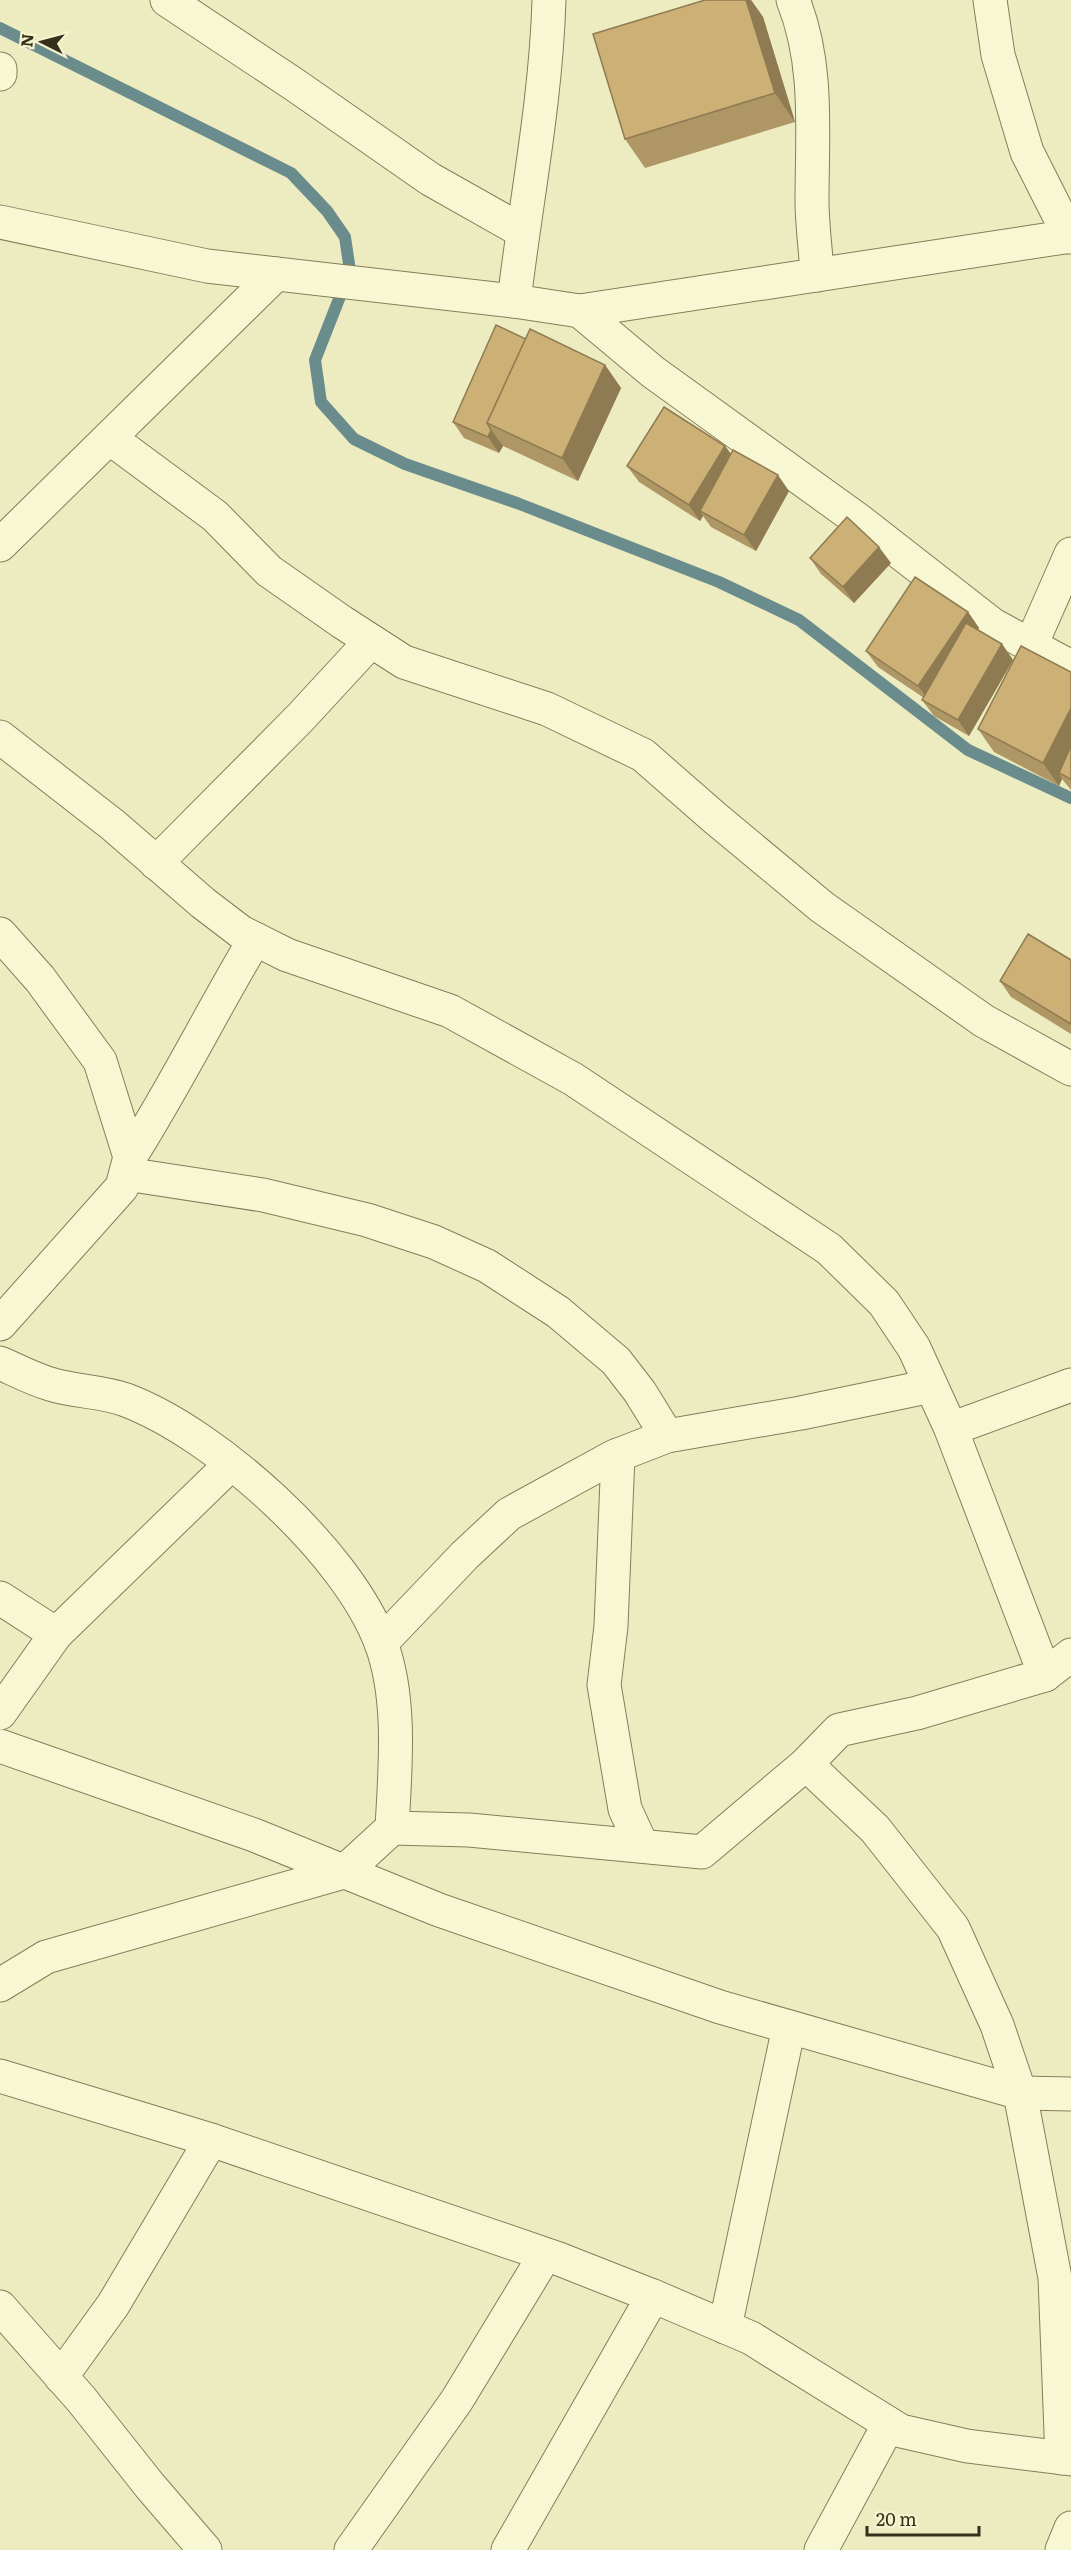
<svg xmlns="http://www.w3.org/2000/svg" width="1071" height="2550" font-family="Literata,serif">
<rect width="100%" height="100%" fill="#edecc0"/>
<g fill="none" stroke-linecap="round" stroke-linejoin="round">
<path stroke="#6a8c8d" stroke-width="12" d="M0,28l291,145 36,38 18,26 5,34 -35,89 6,42 33,37 51,25 112,39 202,79 80,38 169,130 103,48"/>
<defs>
<g id="minor">
<path d="M167,0l128,85 135,94 92,52"/>
<path d="M793,0c26,64 19,133 19,201 0,25 4,50 5,74"/>
<path d="M990,0l8,55 29,97 43,85"/>
<path d="M0,69v5"/>
<path d="M0,222l207,44 307,35 66,10 491,-75"/>
<path d="M514,301c12,-101 32,-200 35,-301"/>
<path d="M580,311l73,61 208,150 132,103 78,42"/>
<path d="M111,439l104,77 54,55 73,51 62,40 143,47 96,46 72,63 107,89 162,114 87,48"/>
<path d="M0,545l276,-271"/>
<path d="M1031,645l40,-91"/>
<path d="M0,737l113,88 90,78 38,29 46,23 163,56 123,68 256,170 55,54 30,45 37,81 94,246"/>
<path d="M156,863l143,-144 72,-78"/>
<path d="M0,934l40,45 60,82 30,96 -8,30 -122,137"/>
<path d="M130,1157c45,-71 82,-146 125,-218"/>
<path d="M126,1174l137,21 104,25 67,22 53,24 71,46 58,49 24,31 27,44"/>
<path d="M0,1363c16,7 33,16 50,21 25,8 52,7 76,16 90,34 221,152 255,243 21,56 14,127 11,185"/>
<path d="M951,1429l120,-44"/>
<path d="M618,1455l-7,171 -7,59 21,124 17,37"/>
<path d="M0,1598l56,36"/>
<path d="M381,1643l84,-88 44,-41 104,-57 54,-21 134,-23 130,-27"/>
<path d="M0,1713l56,-79 175,-170"/>
<path d="M0,1746l254,89 185,75 281,97 300,86 51,1"/>
<path d="M806,1764l69,65 78,99 44,97 23,68 35,185 7,180"/>
<path d="M0,1985l46,-28 298,-85 48,-44 77,2 233,22 104,-88 33,-34 78,-17 128,-38 26,-20"/>
<path d="M0,2076l211,64 348,119 94,37"/>
<path d="M0,2307l81,92 69,87 55,64"/>
<path d="M725,2327l64,-300"/>
<path d="M61,2377l52,-72 98,-165"/>
<path d="M351,2550l106,-150 88,-145"/>
<path d="M508,2550l145,-254 98,42 150,93 66,15 104,13"/>
<path d="M821,2550l68,-126"/>
<path d="M1062,2550l9,-22"/>
</g>
</defs>
<use href="#minor" stroke="#867d58" stroke-width="35"/>
<use href="#minor" stroke="#f8f7d3" stroke-width="33"/>
</g>
<g fill="#af9765">
<path d="M705,0h46l12,17 32,105 -150,46 -20,-29z"/>
<path d="M526,339l79,26 16,23 -43,93 -75,-35 -4,7 -35,-15 -11,-16z"/>
<path d="M725,446l6,8 58,37 -33,60 -45,-24 -8,-11 -3,5 -61,-39 -12,-16z"/>
<path d="M810,558l81,5 -37,40 -33,-29z"/>
<path d="M968,612l11,16 -1,2 24,14 11,16 -44,76 -35,-20 -12,-16 2,-2 -46,-31 -12,-16z"/>
<path d="M1071,672v118l-9,-11 -3,7 -65,-34 -16,-23z"/>
<path d="M1071,960v74l-60,-37 -11,-16z"/>
</g>
<g fill="#8f7b52">
<path d="M746,0h5l12,17 32,105 -20,-29z"/>
<path d="M605,365l16,23 -43,93 -16,-23z"/>
<path d="M491,430l12,16 -4,7 -11,-16z"/>
<path d="M725,446l12,16 -37,49 3,5 -3,5 -11,-16z"/>
<path d="M778,475l11,16 -33,60 -12,-16z"/>
<path d="M879,547l12,16 -37,40 -11,-16z"/>
<path d="M968,612l11,16 -49,74 -12,-16z"/>
<path d="M1002,644l11,16 -44,76 -11,-16z"/>
<path d="M1071,708v54l-12,11 3,6 -3,7 -16,-23z"/>
</g>
<g fill="#ccb075" stroke="#8f7b52" stroke-width="1.5">
<path d="M705,0h41l29,93 -150,46 -32,-105z"/>
<path d="M496,325l30,14 -39,84 4,7 -3,7 -35,-15z"/>
<path d="M530,329l75,36 -43,93 -75,-35z"/>
<path d="M664,407l61,39 -36,59 -62,-39z"/>
<path d="M733,450l45,25 -34,60 -44,-24z"/>
<path d="M847,517l32,30 -36,40 -33,-29z"/>
<path d="M915,577l53,35 -50,74 -52,-35z"/>
<path d="M966,623l36,21 -44,76 -36,-20z"/>
<path d="M1021,646l50,26v36l-28,55 -65,-34z"/>
<path d="M1071,746v33l-12,-6z"/>
<path d="M1028,934l43,26v64l-71,-43z"/>
</g>
<g transform="translate(42 42) rotate(276)" stroke="#f5f4cf" stroke-width="4.5" paint-order="stroke">
<path d="M0-4.5L10 22L0 15L-10 22Z" fill="#362f1c"/>
<text y="-9" font-size="16" font-weight="bold" text-anchor="middle" fill="#362f1c">N</text>
</g>
<path d="M867 2526v9h112v-9" fill="none" stroke="#362f1c" stroke-width="3"/>
<text x="876" y="2526" font-size="18" fill="#362f1c" stroke="#f5f4cf" stroke-width="4.5" paint-order="stroke">20 m</text>
</svg>
